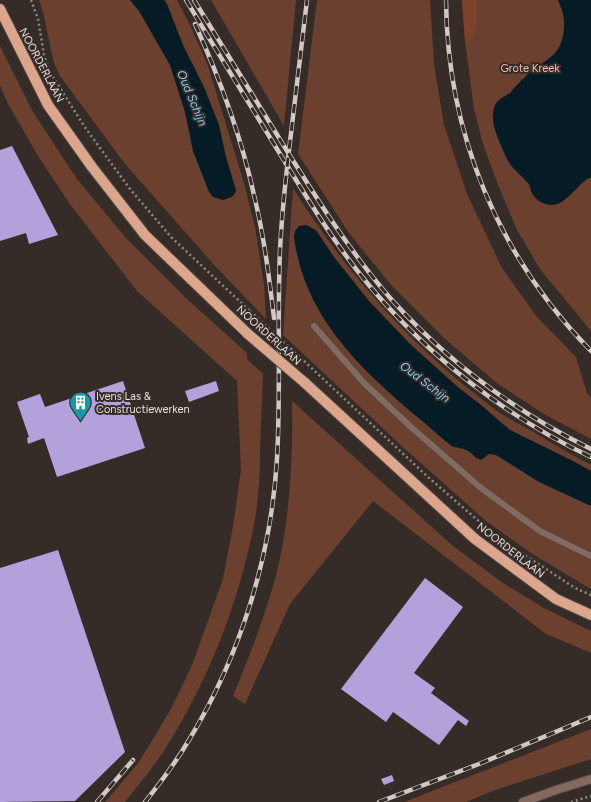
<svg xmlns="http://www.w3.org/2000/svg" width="591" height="802" font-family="Figtree,sans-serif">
<rect width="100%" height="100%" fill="#352b27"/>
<g fill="#6b402e">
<path d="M39,0h138l13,25 18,41 36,117 11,44 9,58 2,34 -50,-52 -91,-103 -65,-88c-2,-6 -6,-11 -7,-17 -5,-20 -7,-40 -14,-59z"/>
<path d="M211,0h85l-12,126z"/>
<path d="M317,0h113l4,64 10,61 23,69 35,74 35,49 39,40 11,36 4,5v41l-47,-25 -46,-30 -53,-45 -54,-54 -42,-52 -51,-79z"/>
<path d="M462,0h129v331l-51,-62 -23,-39 -19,-45 -15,-41 -9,-35 -9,-68z"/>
<path d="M0,46l33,66 44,67 50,60 60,60 60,54v6l16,15c-1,25 -2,50 -3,76 0,22 -1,46 -5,69 -15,81 -45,158 -88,227 -12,20 -28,38 -42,56h-20l34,-40 32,-53 21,-44 31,-86 10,-53 8,-56 -4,-89 -100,-90 -68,-88 -31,-47 -31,-54 -7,-17z"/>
<path d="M293,188c55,88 120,160 203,222 11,8 23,14 34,20 20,12 40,24 61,35v124l-60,-36 -45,-32 -81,-72 -122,-114z"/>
<path d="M292,401l161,145 50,37 41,25 47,23v22l-45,-19 -173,-133 -83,103 -45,100 -12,-8c16,-39 31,-77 42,-117 15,-55 18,-121 17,-178z"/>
<path d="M591,729v30l-96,31 -29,12h-62z"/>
</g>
<path fill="#7c432c" d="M462,0h15v22l-5,17 -7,2z"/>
<g fill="#051b25">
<path d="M130,0h34l3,4 16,41 21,42 15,38 7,32 10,33c-1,7 -7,8 -13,10l-10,-3 -4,-5 -16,-41 -8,-39 -15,-47 -31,-54z"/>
<path d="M558,0h33v177c-12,5 -24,27 -38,28 -10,0 -18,-5 -22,-14 -1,-3 -1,-6 -3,-8 -7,-8 -18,-16 -22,-26 -6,-15 -18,-35 -11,-52 4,-7 10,-8 16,-13 2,-2 3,-5 6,-7 5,-6 11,-11 17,-16 6,-5 13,-8 18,-13 11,-9 14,-27 11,-42 -1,-4 -3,-9 -5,-14z"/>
<path d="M306,225l10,5 18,27 35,44 41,43 49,44 22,17 29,25 63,31 18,10v35l-52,-24 -43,-27 -7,-1 -8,6c-7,-2 -9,-8 -15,-10 -4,-2 -8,-2 -12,-3 -8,-4 -25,-21 -33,-27 -59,-49 -117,-103 -127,-183l1,-6 4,-5z"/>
</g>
<g fill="#b3a1dc">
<path d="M12,146l46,89 -29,9 -3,-11 -26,8v-91z"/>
<path d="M123,381l22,67 -88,29 -13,-39 -16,6 -1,-6 2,-1 -12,-35 23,-8 5,13z"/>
<path d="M216,381l3,10 -30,11 -4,-11z"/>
<path d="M58,550l67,202 -50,49 -75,1v-234z"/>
<path d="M425,578l38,29 -49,66 21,15 -4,5 38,28 -3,5 -8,-6 -19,25 -46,-33 -7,10 -45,-33z"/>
<path d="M392,775l2,6 -10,4 -3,-6z"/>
</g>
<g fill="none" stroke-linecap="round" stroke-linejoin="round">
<defs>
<path id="lane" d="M314,326l50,57 48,45 69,60 59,43 51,25"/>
<path id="street" d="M523,802l33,-12 35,-11"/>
<g id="primary">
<path d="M0,9l48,96 44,62 53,68 103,99"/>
<path d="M304,382l171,157 81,60 35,16"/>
</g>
</defs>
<use href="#lane" stroke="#524844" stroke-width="8"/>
<use href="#street" stroke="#524844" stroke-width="10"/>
<use href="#primary" stroke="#524844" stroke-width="12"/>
<g stroke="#938a87" stroke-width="2.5" stroke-dasharray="2 3" stroke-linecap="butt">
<path d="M31,0l7,19 6,36 6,17 34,54 46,63 41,48 79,74"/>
<path d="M304,361l124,116 69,60 78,51 16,7"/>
<path d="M571,802l20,-6"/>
</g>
<use href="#lane" stroke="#846a5e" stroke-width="6"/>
<use href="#street" stroke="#846a5e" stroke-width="8"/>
<use href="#primary" stroke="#dba68c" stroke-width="10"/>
<defs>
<g id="rail">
<path d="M186,0c30,50 61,100 91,149 29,47 56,93 91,135 60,72 138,133 223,173"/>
<path d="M194,0c30,49 60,98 90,146 33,53 66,106 107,153 56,62 125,113 200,150"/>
<path d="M446,0c1,133 52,256 145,351"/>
<path d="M195,24c25,55 46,112 59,171 10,41 15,81 20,123"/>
<path d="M97,802l36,-42"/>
<path d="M145,802c16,-20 31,-40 44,-62 51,-84 82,-182 88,-281 4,-69 0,-139 3,-209 2,-42 7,-84 12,-125 5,-42 10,-83 15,-125"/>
<path d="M379,802l100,-38 112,-47"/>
</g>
</defs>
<use href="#rail" stroke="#d0c9c5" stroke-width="4.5"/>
<use href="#rail" stroke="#352b27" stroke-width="3" stroke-dasharray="9" stroke-linecap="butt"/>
<defs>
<path id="primary-bridge" d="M248,334l56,48"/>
</defs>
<use href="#primary-bridge" stroke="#524844" stroke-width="12" stroke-linecap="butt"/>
<path stroke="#938a87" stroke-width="2.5" stroke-dasharray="2 3" stroke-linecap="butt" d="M250,311l54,50"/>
<use href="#primary-bridge" stroke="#dba68c" stroke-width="10"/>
</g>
<defs>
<symbol id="building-pin" viewBox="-11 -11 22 30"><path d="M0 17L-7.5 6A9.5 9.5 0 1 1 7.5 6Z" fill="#0f9aa8" stroke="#352b27"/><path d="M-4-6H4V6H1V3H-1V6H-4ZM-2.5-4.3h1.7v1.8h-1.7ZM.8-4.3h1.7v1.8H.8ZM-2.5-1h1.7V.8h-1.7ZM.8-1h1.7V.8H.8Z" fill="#fff"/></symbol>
</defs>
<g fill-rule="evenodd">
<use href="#building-pin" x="68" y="390" width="25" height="34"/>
</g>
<g text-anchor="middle" stroke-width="4" stroke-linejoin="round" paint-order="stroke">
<g font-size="11" fill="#e8e1de" stroke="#352b27">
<text transform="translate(42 65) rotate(62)" y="4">NOORDERLAAN</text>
<text transform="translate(269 335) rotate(42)" y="4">NOORDERLAAN</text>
<text transform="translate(511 550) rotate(38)" y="4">NOORDERLAAN</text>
</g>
<g font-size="11" fill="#f7c0ab" stroke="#352b27">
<text x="530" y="72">Grote Kreek</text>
</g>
<g font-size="11" fill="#e8e1de" stroke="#352b27" text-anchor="start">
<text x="96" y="400">Ivens Las &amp;<tspan x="96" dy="13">Constructiewerken</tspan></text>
</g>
<g font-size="12" font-style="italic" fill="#82cdf4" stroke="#352b27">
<text transform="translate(192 98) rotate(67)" y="4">Oud Schijn</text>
<text transform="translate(425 382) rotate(37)" y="4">Oud Schijn</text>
</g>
</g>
</svg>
